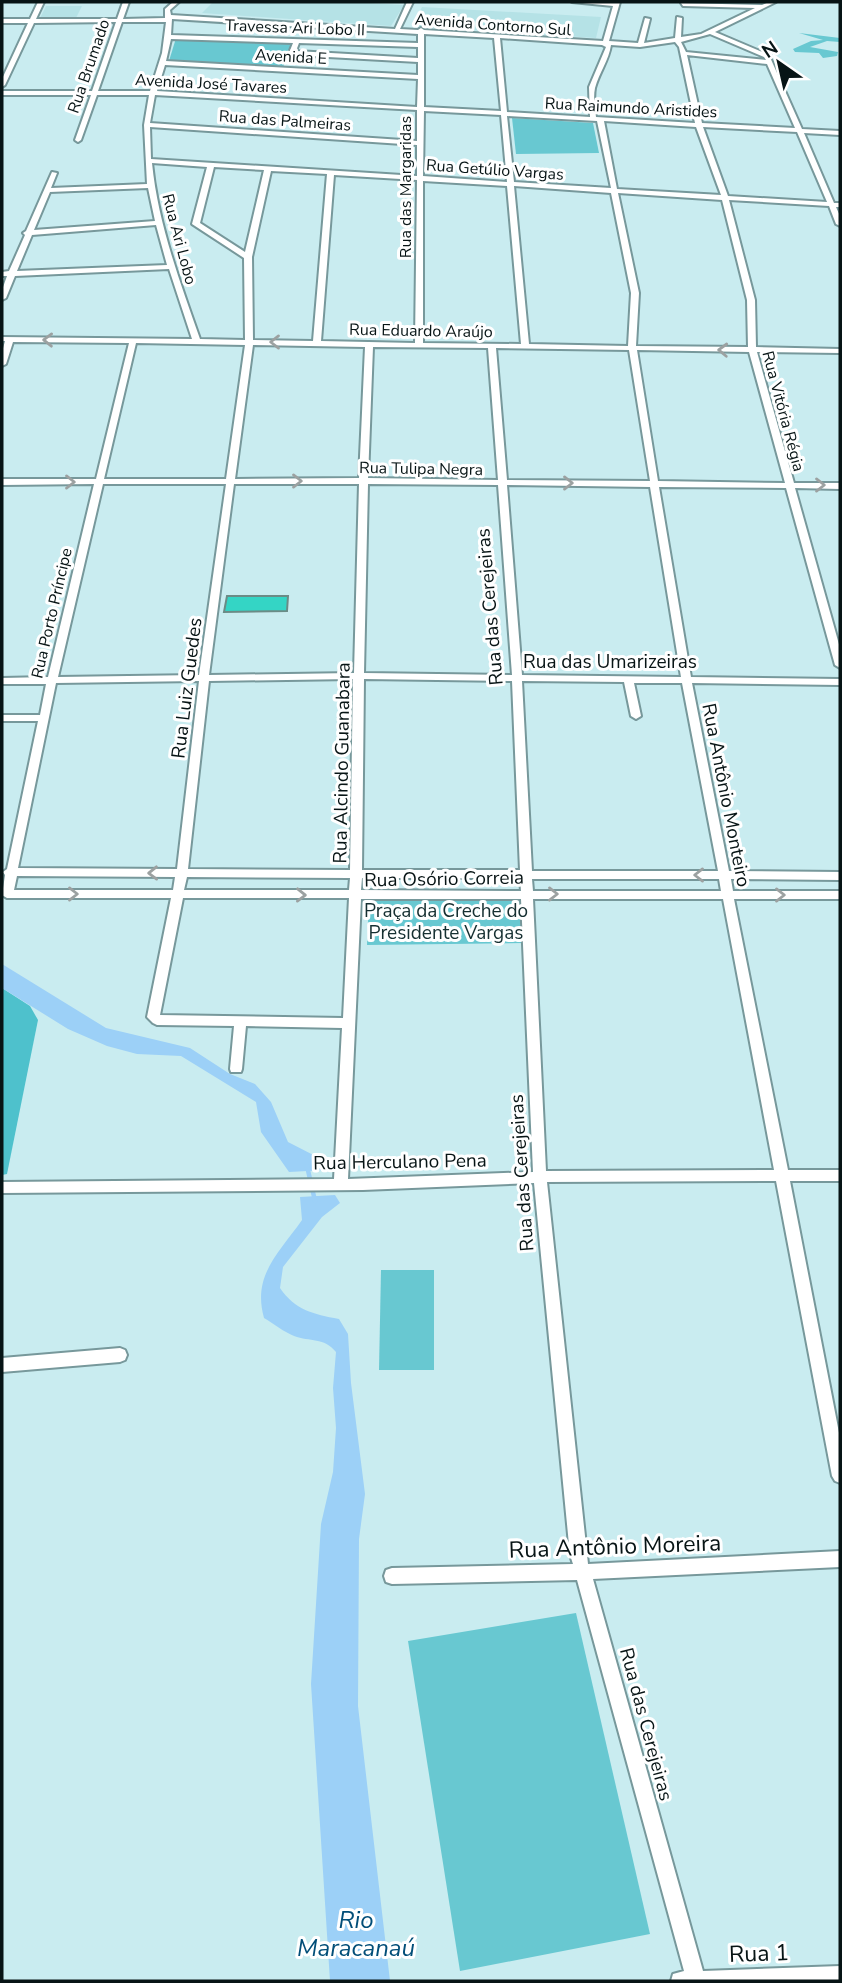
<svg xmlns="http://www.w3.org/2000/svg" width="842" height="1983" font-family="'Nunito Sans',sans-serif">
<rect width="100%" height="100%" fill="#c9ecf0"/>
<g fill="#b5e2e6">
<path d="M213,2h137l54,3 -13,21 -189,-13z"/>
<path d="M46,6h36l-6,12h-36z"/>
<path d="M422,7l179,10 -5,21 -184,-12z"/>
</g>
<g fill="#68c8d1">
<path d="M799,33l41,5v4l-13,-1 -17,6 28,5 -1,4 -14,2 -4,-5 -24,-1 -2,-3 18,-8 12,-1z"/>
<path d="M176,38l118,4 -11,25 -114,-6z"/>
<path d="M512,118l81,5 6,30 -83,1z"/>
<path d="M523,898l1,45 -157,2 2,-46z"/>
<path d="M381,1270h53v100h-55z"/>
<path d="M576,1613l74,321 -190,37 -52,-330z"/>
</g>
<path fill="#4ec1cc" d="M2,988l28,18 8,14 -31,154 -5,1z"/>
<g fill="#9cd0f7">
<path d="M2,964l104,64 84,20 40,26 25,10 16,18 17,40 39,20 -1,8 -37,2 -28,-40 -5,-30 -75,-46 -44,-2 -30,-8 -39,-17 -66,-41z"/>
<path d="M335,1195l5,8 -18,14 -39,50 -3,21c15,22 33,26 59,31l9,15 3,49 14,111 -6,45 -1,167 32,275h-60l-19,-297 10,-160 12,-52 3,-44 -3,-40 3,-36c-12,-15 -26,-10 -42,-16 -10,-4 -20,-12 -30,-18 -12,-43 15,-65 38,-98l-2,-23z"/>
</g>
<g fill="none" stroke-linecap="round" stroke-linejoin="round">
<path stroke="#9cd0f7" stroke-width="4.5" d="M307,1166l8,35"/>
</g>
<path fill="#34d5c5" stroke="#6b8b86" stroke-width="2" d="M227,596h61l-1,15 -63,1z"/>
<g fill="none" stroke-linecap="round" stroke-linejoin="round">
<defs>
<g id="minor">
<path d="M38,2h6l-8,17h81l6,-17h6l-6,17 42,-1v-9l8,-7h6l-9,8 1,5 224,14 12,-27h6l-13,27 18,1 3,-2 3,2 179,11 10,-35 -41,-4h48l-11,39 29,2 7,-25 5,1 -6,24 31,-5 2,-21 5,1 -1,19 20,-3 54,-26 -72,-2 -2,-3 81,2 7,-3h7l-61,30 54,23 33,74 38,2v4l-36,-2 30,70h6v4h-4l4,9v10l-4,-2 -7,-18 -100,-6 26,100 1,47 84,2v4l-83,-1 37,131h46v6l-45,-1 45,160v20l-5,-3 -49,-177 -127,-1 32,190 149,2v6l-148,-2 37,188 111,1v8l-109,-1 2,12h107v8h-106l54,271h52v11h-50l50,257v45l-5,-2 -3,-5 -56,-295 -229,1 41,382 252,-13v16l-247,12 110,392 137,-5v15h-169l2,-7 11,-3 -107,-391 -185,4 -6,-2 -2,-6 2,-6 6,-2 181,-4 -3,-9 -36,-372 -171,7 -361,3v-11l332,-3 8,-151 -96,-2 -4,43 -1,3h-10l-1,-3 4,-43 -77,-1 -4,-2 -6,-6 24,-119h-164l-5,-3 3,-20 -2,-3 4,-3 31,-148h-36v-6h38l6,-31h-44v-6l46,-1 46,-193 -92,1v-6h94l33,-136 -116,-1 -7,22 -4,2v-14l3,-11h-3v-4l190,2 -23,-70 -154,7 -9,22 -4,2v-10l5,-14h-5v-4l7,-1 16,-36 -2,-2 3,-2 26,-59 5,1 -6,15 96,-4 -3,-59 5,-30h-52l-16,45 -3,2 -3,-2 16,-45h-89v-4h90l24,-69 -82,1 -29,62 -3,2v-8l26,-56h-26v-4h28zM172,19l246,15v9l-247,-8zM122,22h44l-4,31 -12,38h-52zM424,34l70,4 7,73 -77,-4zM710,34l54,23 2,3 -80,-8 -5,-10zM500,38l102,7 4,2 -17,40 1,30 -83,-5zM171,39l122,4 -4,10 3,2 126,7v13l-252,-14zM675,42l4,5 16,76 -99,-6c-1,-10 -3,-19 -1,-29 4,-15 14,-28 16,-43l29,2zM299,43l119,4v11l-122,-7zM687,55l80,9 28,64 -93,-5zM165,65l253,14 -1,28 -260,-16zM155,95l262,15v31l-267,-18zM424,111l77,4 6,67 -84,-6zM507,116l90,5 14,67 -97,-6zM604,121l92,6 25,68 -104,-6zM150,127l267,18v31l-266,-17zM703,127l94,5 30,70 -99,-6zM152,163l55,4 -15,57 52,34 1,82 -45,-1c-20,-57 -42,-115 -48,-176zM214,167l50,3 -19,82 -45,-29zM271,171l56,3 -14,167 -60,-1 -1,-83zM334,175l83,5 -2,163 -94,-2zM423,181l84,5 14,158 -98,-1zM514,186l97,7 20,100 -3,53 -99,-2zM148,188l7,33 -121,9 16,-38zM618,193l104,7 25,100 1,47 -112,-1 3,-53zM156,225l11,40 -150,6 15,-36zM136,343l109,2 -19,134h-122zM253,345l112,2 -6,131 -124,1zM373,347l115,1 10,132 -130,-2zM496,348l133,2 21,131 -143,-1zM637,350l112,2 36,131 -127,-2zM103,484h123l-27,191 -141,2zM234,484h125l-5,189 -145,2zM368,484l130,1 14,190 -148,-2zM507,485l143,2 31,190 -159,-2zM353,679l-3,191 -162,-1 21,-188zM364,679l148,2 8,189h-158zM199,681l-22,188 -159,-1 38,-185zM522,681l102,1 7,34 5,3 5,-3 -7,-33h48l36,188h-186zM17,876l158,1 -2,13h-159zM187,877l163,1 -1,12h-165zM362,878h158l1,13 -160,-1zM532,879h187l2,12h-188zM183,898h166l-6,120 -183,-3zM361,899h160l12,273 -185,7zM533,899h190l51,271 -228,1z"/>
<path d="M120,1348l5,2 2,5 -2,5 -5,2 -118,10v-14z"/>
</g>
</defs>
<use href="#minor" stroke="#77989b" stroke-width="4"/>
<use href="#minor" fill="#fff" fill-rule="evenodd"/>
</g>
<defs><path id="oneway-chevron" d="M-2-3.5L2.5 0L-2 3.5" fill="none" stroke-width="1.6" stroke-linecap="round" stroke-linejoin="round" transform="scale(1.75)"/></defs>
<g stroke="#9ca1a1">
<use href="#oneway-chevron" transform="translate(48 340) rotate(-179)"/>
<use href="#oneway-chevron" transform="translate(275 342) rotate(-180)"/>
<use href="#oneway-chevron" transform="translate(723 350) rotate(-178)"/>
<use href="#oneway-chevron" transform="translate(297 481)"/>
<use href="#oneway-chevron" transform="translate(70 482)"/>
<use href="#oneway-chevron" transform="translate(568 483)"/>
<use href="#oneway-chevron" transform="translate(820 485)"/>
<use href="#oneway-chevron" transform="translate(153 873) rotate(179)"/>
<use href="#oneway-chevron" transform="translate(699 875) rotate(-180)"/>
<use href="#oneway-chevron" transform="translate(73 894)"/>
<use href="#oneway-chevron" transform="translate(553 894)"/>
<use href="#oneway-chevron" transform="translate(301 895) rotate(1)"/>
<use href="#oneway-chevron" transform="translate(780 895)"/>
</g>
<g text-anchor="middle" stroke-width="6" stroke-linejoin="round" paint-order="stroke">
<g font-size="16" fill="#071415" stroke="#fff">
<text transform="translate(493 24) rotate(4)" y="6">Avenida Contorno Sul</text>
<text transform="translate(295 27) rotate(2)" y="6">Travessa Ari Lobo II</text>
<text transform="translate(291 56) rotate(3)" y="6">Avenida E</text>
<text transform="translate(88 66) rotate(-71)" y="6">Rua Brumado</text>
<text transform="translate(211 83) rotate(3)" y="6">Avenida José Tavares</text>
<text transform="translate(631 107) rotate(3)" y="6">Rua Raimundo Aristides</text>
<text transform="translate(285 120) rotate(4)" y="6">Rua das Palmeiras</text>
<text transform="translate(495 169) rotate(4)" y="6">Rua Getúlio Vargas</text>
<text transform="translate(405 187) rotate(-90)" y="6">Rua das Margaridas</text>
<text transform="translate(180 239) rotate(75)" y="6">Rua Ari Lobo</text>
<text transform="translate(421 330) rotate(1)" y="6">Rua Eduardo Araújo</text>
<text transform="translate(784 411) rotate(75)" y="6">Rua Vitória Régia</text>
<text transform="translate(421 468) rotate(1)" y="6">Rua Tulipa Negra</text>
<text transform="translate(51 613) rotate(-77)" y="6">Rua Porto Príncipe</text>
</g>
<g font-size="19" fill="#071415" stroke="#fff">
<text transform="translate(489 607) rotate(-95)" y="7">Rua das Cerejeiras</text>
<text x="610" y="668">Rua das Umarizeiras</text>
<text transform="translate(186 688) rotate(-83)" y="7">Rua Luiz Guedes</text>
<text transform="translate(341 763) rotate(-89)" y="7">Rua Alcindo Guanabara</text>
<text transform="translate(727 795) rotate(79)" y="7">Rua Antônio Monteiro</text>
<text transform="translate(444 878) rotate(-1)" y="7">Rua Osório Correia</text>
<text transform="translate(400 1161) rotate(-1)" y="7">Rua Herculano Pena</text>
<text transform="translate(521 1173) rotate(-94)" y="7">Rua das Cerejeiras</text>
<text transform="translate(647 1724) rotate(75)" y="7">Rua das Cerejeiras</text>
</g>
<g font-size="19" fill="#152f31" stroke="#fff">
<text x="446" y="917">Praça da Creche do<tspan x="446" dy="22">Presidente Vargas</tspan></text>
</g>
<g font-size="23" fill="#071415" stroke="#fff">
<text transform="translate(615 1546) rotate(-2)" y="8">Rua Antônio Moreira</text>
<text transform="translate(759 1953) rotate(-2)" y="8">Rua 1</text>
</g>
<g font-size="24" font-style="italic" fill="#024e78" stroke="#fff">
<text x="356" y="1928">Rio<tspan x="356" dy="28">Maracanaú</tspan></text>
</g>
</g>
<rect width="842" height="1983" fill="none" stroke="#071415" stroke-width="7"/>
<g transform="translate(779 63) rotate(326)" stroke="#ffffff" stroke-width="5" paint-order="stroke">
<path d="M0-5L12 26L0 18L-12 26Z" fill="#071415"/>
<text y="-10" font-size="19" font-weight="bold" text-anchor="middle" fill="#071415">N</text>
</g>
</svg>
